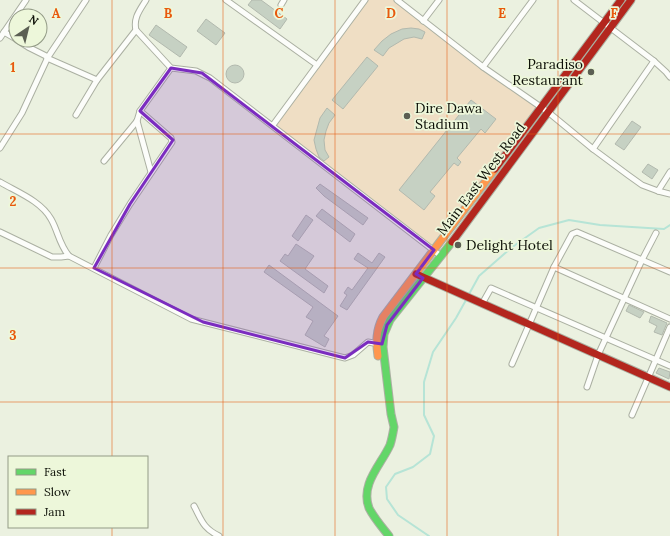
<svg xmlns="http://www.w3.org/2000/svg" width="670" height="536" font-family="Lora,serif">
<rect width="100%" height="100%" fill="#ebf1e0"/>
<path fill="#efdec4" d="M365,0h32l143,107 -106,143 -161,-125z"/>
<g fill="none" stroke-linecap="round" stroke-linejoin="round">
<g stroke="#b6e4d6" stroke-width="2">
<path d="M468,296l11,-20 32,-28 28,-20 30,-8 31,5 64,4 6,-4"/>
<path d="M429,536l-31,-21 -11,-16 -1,-12 9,-13 18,-7 17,-13 4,-18 -10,-21v-33l9,-30 23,-34 10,-18"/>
</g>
</g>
<g fill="#c6d1c3" stroke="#b2b9ae">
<path d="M252,0h9l26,19 -7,10 -32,-24z"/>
<path d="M206,19l19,14 -9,12 -19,-14z"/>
<path d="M156,25l31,22 -7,10 -31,-22z"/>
<path d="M411,28l8,1 6,3 -3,7 -8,-2 -10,2 -15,9 -6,8 -9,-6 8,-9 9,-7 11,-5z"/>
<path d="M367,57l11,9 -35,43 -11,-9z"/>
<circle cx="235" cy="74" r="9"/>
<path d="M471,100l25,19 -11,14 -4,-4 -24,29 4,4 -3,4 -4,-3 -24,29 5,4 -11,14 -25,-20z"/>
<path d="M327,108l8,7 -6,8 -3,8 -2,9 1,10 4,7 -5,4 -5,-4 -3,-8 -2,-9 6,-22z"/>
<path d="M632,121l9,6 -17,23 -9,-6z"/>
<path d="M648,164l10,6 -6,9 -10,-7z"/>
<path d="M320,184l48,34 -5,7 -39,-29 -8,-8z"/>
<path d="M322,209l33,25 -5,8 -34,-26z"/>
<path d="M306,215l7,5 -15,21 -6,-5z"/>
<path d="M296,244l18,12 -9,13 23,17 -4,7 -44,-32 5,-7 3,2z"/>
<path d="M358,253l14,10 7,-10 6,4 -38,53 -7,-4 7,-11 -3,-2 4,-6 4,3 16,-22 -14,-9z"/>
<path d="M269,265l69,51 -14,20 5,3 -4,8 -20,-12 8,-14 -7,-4 7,-10 -49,-35z"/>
<path d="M629,305l15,7 -4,6 -14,-7z"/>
<path d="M651,316l16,7 -5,12 -8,-3 3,-6 -8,-4z"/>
<path d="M659,368l11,4 -1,7 -13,-6z"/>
</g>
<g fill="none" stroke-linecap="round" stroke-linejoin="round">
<defs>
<g id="street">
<path d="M146,0c-6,10 -13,18 -10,30l35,38 25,3 14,7 231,178"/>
<path d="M226,0l91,65"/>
<path d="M397,0l86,67 65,45 45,37 35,26 14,10 16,6 12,3"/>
<path d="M574,0l80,61 12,11 4,5"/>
<path d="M281,5l3,-5"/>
<path d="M423,21l16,-21"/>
<path d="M4,32l12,7"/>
<path d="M0,38l26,-38"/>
<path d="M17,40l11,7 20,10"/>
<path d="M47,58l50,22"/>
<path d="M483,67l50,-67"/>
<path d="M76,115l21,-35 39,-50"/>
<path d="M137,121l14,51"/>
<path d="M273,125l92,-125"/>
<path d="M0,148l22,-35 26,-56 38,-57"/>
<path d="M593,149l61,-88"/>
<path d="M104,161l33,-40 3,-10 31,-43"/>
<path d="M0,182c17,10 41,19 51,37 7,12 8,25 18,37l122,63 154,39 8,-3 15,-13 11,2"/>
<path d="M658,191l12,-19"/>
<path d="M0,232l52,25h9l8,-1"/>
<path d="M554,267l116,52"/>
<path d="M94,268l17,-33 19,-31 42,-62 -1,-4 -31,-27"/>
<path d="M482,304l9,-16 179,78"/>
<path d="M512,364l42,-97 18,-33 5,-2 93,40"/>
<path d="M587,387l11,-32 44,-95 14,-27"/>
<path d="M632,415l38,-88"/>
<path d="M194,506c8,15 9,22 25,30"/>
</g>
<path id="fast" d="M389,536c-7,-9 -15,-18 -20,-28 -9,-24 12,-43 21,-63 2,-6 3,-12 4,-18l-3,-13 -8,-67 1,-13 6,-14 62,-78"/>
<path id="slow" d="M378,356c-2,-14 -2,-26 5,-39l112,-148"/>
<g id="jam">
<path d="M495,169l126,-169"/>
<path d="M452,242l179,-242"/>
<path d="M416,274l254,113"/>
</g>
</defs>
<use href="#street" stroke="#abb0a2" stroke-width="7"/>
<use href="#fast" stroke="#abb0a2" stroke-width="9"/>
<use href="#slow" stroke="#abb0a2" stroke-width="9"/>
<use href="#jam" stroke="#abb0a2" stroke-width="9"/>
<use href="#street" stroke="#fcfdfa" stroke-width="5"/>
<use href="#fast" stroke="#63d668" stroke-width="7"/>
<use href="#slow" stroke="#ff974d" stroke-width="7"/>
<use href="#jam" stroke="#b3261e" stroke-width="7"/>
</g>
<path fill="#7b2cbf" fill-opacity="0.2" stroke="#7b2cbf" stroke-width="3" stroke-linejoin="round" d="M171,68l31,5 232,177 -18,24 7,4 -36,47 -5,19 -14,-2 -23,16 -142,-36 -109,-54 36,-64 43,-64 -33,-29z"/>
<path fill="none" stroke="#e8590c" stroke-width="1" stroke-opacity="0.55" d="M112,0v457M223,0v536M335,0v536M447,0v536M558,0v536M0,134h670M0,268h670M0,402h670M112,527v9"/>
<g fill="#5b5f53" stroke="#edf7da" stroke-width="1.5">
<circle cx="591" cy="72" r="4"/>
<circle cx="407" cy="116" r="4"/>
<circle cx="458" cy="245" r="4"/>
</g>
<g text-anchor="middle" stroke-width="3.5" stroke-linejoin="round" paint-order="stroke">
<g font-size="14" fill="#0d1007" stroke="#edf7da" text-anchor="start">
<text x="583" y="69" text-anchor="end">Paradiso<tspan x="583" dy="16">Restaurant</tspan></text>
<text x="415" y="113">Dire Dawa<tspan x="415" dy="16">Stadium</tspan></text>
<text x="466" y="250">Delight Hotel</text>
</g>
<g font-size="14" fill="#0d1007" stroke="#edf7da">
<text transform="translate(481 179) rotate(-53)" y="5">Main East West Road</text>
</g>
</g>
<g font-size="13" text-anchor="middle" font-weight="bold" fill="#e8590c" stroke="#edf7da" stroke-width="3.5" stroke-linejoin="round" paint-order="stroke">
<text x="56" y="18">A</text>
<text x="168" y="18">B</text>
<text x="279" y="18">C</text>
<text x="391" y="18">D</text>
<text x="502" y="18">E</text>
<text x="614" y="18">F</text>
<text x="13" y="72">1</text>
<text x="13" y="206">2</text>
<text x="13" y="340">3</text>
</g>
<rect x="8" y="456" width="140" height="72" fill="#edf7da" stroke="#939b86"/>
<rect x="16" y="469" width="20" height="6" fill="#63d668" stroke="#939b86"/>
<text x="44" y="476" font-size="12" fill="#0d1007">Fast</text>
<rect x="16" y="489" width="20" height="6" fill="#ff974d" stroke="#939b86"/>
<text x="44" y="496" font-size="12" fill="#0d1007">Slow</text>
<rect x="16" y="509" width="20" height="6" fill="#b3261e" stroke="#939b86"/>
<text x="44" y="516" font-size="12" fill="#0d1007">Jam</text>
<g transform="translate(28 28) rotate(35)"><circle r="19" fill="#edf7da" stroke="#939b86"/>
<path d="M0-3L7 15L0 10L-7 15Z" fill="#5b5f53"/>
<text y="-6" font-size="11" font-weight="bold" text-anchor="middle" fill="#0d1007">N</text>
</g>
</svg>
